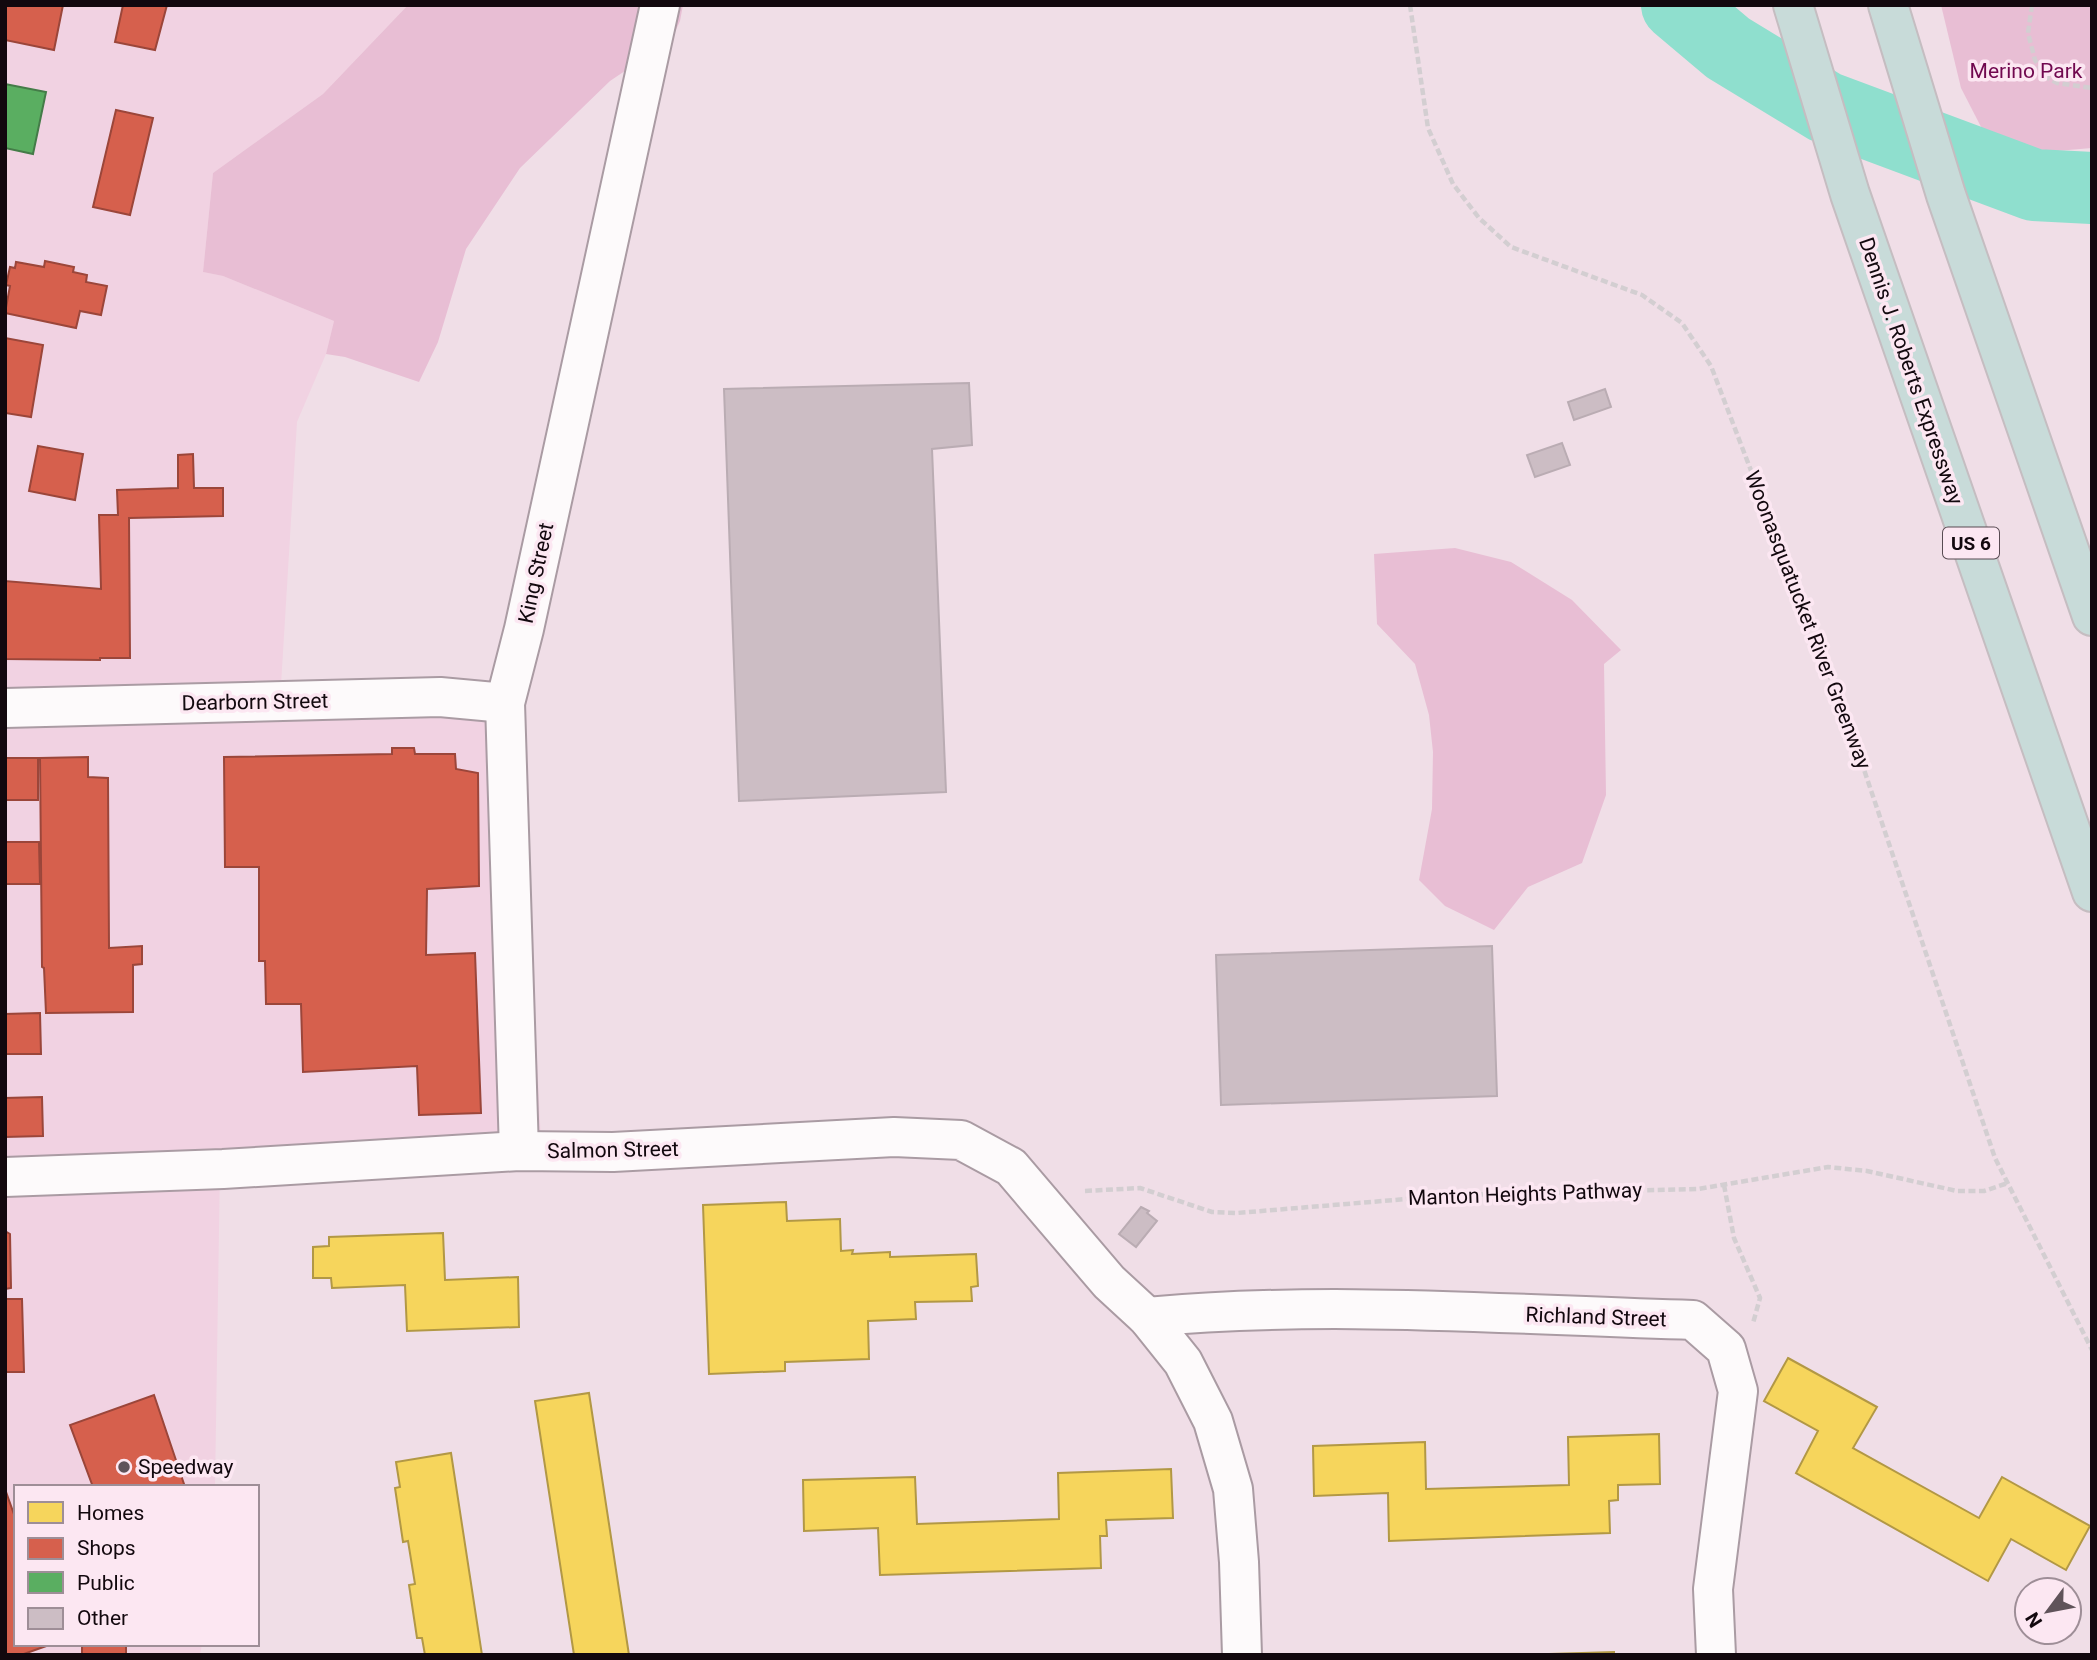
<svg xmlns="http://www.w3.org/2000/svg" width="2097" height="1660" font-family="Roboto,sans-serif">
<rect width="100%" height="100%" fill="#f0dee7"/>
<path fill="#f1d2e2" d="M5,5h403l-85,89 -110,79 -10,99 20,4 111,45 -8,33 -29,68 -16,263 239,26 21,430 -321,24 -5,322h-199v157h186l-2,11h-195z"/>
<g fill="#e8bed4">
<path d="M408,5h275l-3,16 -11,24 -4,-1 -55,37 -90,87 -54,81 -28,93 -19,40 -74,-25 -19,-3 8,-33 -111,-45 -20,-4 10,-99 110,-79z"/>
<path d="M1941,5h151v143l-96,8 -35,-68z"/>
<path d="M1455,548l56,14 61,38 49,50 -17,14 2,131 -24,68 -54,24 -34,43 -49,-24 -26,-26 13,-71 1,-57 -4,-37 -14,-51 -38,-40 -3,-70z"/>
</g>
<g fill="#f6d55c" stroke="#b29845" stroke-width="2">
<path d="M786,1202l1,19 53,-2 1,32 12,-1 -1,4 38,-2v5l86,-3 2,32 -7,1 1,14 -57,1 1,17 -48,2 1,38 -84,3v9l-76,3 -6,-169z"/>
<path d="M443,1233l2,47 73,-3 1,50 -112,4 -2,-46 -73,3 -1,-10h-18v-31l16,-1v-9z"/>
<path d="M1788,1358l89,49 -24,41 126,70 23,-41 88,49 -24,44 -55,-31 -23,42 -192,-108 22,-42 -54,-30z"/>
<path d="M589,1393l40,262h-55l-39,-254z"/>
<path d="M1659,1434l1,50 -42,1v15l-9,1 1,32 -221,8 -1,-48 -74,3 -1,-50 112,-4 1,47 143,-4 -1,-48z"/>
<path d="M451,1453l31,202h-57l-3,-17h-5l-8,-53 6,-1 -7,-43 -5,1 -8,-54 5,-1 -4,-25z"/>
<path d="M1171,1469l2,49 -67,2 1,16h-7l1,32 -221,7 -2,-47 -74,3 -1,-51 112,-3 2,47 142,-5 -1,-46z"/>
<path d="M1614,1652v3h-97z"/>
</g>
<g fill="#d6604d" stroke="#9b463a" stroke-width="2">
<path d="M5,5h58l-9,45 -49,-10z"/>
<path d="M123,5h44l-12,45 -40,-8z"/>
<path d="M116,110l37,8 -23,97 -37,-8z"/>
<path d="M45,261l29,6 -1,5 14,3 -1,7 21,4 -6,29 -21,-4 -4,17 -71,-15 5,-27 -4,-1 4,-18 5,1 1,-6 28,5z"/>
<path d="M5,338l38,7 -12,72 -26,-4z"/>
<path d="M38,446l45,8 -8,46 -46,-9z"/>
<path d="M193,454l1,34h29v28l-94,2 1,140h-30v2l-95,-1v-78l96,8 -2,-74h19l-1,-25 61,-2v-33z"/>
<path d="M392,748h22l1,6h40l1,15 22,4 1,113 -52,3 -1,66 49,-2 6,160 -62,2 -2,-49 -114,6 -2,-68h-35l-1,-43h-6v-94h-34l-1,-110 168,-3z"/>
<path d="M88,757v20l20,1 1,170 33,-2v18l-9,1v47l-87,1 -2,-45 -2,-1 -2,-209z"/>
<rect x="5" y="758" width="33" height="42"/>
<path d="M5,842h34l1,42h-35z"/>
<path d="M40,1013l1,41h-36v-40z"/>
<path d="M42,1097l1,39 -38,1v-39z"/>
<path d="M5,1231l5,3 1,54 -6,1z"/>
<path d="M5,1299h17l2,73h-19z"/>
<path d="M154,1395l31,92h-92l-23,-62z"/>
<path d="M5,1489l11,31v124h36l-31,11h-16z"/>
<rect x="82" y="1644" width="44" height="11"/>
</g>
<path fill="#5aae61" stroke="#447c48" stroke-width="2" d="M5,84l41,8 -13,62 -28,-6z"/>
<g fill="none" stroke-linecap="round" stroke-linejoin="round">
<path stroke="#8fdfce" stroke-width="72" d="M1677,5l51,43 97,59 209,78 58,3"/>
</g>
<g fill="#ccbdc4" stroke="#baacb3" stroke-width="2">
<path d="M969,383l3,62 -40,4 14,343 -207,9 -15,-412z"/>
<path d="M1605,389l6,18 -37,13 -6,-18z"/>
<path d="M1562,443l8,22 -35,12 -8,-22z"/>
<path d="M1492,946l5,150 -276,9 -5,-150z"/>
<path d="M1141,1207l8,4 -2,2 10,8 -21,26 -17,-13z"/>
</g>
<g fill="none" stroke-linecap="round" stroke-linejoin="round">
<defs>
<g id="minor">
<path d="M5,708l435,-11 65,6"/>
<path d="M519,1151l-14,-448 19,-74 136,-624"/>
<path d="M5,1177l218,-8 296,-18 94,1 281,-15 67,3 50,27 98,115 38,35 36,45 30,59 20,68 6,73 3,93"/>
<path d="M1147,1317c181,-17 365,-2 546,3l33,29 12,42 -25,198 3,66"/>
</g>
<g id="highway">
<path d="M1793,5l57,189 242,698"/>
<path d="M1888,5l58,190 146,421"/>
</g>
</defs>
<use href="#minor" stroke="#aa9ba3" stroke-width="42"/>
<use href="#highway" stroke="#c5bdc1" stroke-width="42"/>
<g stroke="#d3ced1" stroke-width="4.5" stroke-dasharray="7 3.5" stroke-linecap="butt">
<path d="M1410,5l18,123 25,56 26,34 32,29 131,48 40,28 29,43 143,374 141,418 97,192"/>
<path d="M2032,5l-4,28 7,27 11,17 11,6 35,5"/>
<path d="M1724,1185l10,53 26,60 -7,25"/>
<path d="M1085,1191l55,-3 72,24 25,1 218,-18 243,-6 130,-22 39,4 90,20h27l24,-8"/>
</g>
<use href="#minor" stroke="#fdfafb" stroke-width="38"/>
<use href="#highway" stroke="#c8dbd9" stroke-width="38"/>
</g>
<circle fill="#60535a" stroke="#fce7f2" stroke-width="2.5" cx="124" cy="1467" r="7"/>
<g text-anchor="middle" stroke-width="7" stroke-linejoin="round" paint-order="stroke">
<rect fill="#fce7f2" stroke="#584b52" stroke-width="2" x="1943" y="527.5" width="56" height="31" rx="5"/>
<g font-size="19" font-weight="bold" fill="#12080e">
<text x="1971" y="550">US 6</text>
</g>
<g font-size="21" fill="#70084f" stroke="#fce7f2">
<text x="2026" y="78">Merino Park</text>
</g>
<g font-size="21" fill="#12080e" stroke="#fce7f2">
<text transform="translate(1911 371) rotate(71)" y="7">Dennis J. Roberts Expressway</text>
<text transform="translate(536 573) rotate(-78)" y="7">King Street</text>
<text transform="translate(1808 620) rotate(69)" y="7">Woonasquatucket River Greenway</text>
<text transform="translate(255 702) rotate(-1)" y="7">Dearborn Street</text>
<text transform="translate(613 1150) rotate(-1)" y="7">Salmon Street</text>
<text transform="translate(1525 1194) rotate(-2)" y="7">Manton Heights Pathway</text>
<text transform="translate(1596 1317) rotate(2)" y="7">Richland Street</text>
</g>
<g font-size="21" fill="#12080e" stroke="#fce7f2" text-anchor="start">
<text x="138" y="1474">Speedway</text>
</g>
</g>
<rect width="2097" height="1660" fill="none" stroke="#12080e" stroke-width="14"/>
<rect x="14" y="1485" width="245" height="161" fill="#fce7f2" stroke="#9e8e97" stroke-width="2"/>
<rect x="28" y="1502" width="35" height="21" fill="#f6d55c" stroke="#9e8e97" stroke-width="2"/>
<text x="77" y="1520" font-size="21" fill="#12080e">Homes</text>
<rect x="28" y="1538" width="35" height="21" fill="#d6604d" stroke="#9e8e97" stroke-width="2"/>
<text x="77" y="1555" font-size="21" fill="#12080e">Shops</text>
<rect x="28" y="1572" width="35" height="21" fill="#5aae61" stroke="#9e8e97" stroke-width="2"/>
<text x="77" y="1590" font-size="21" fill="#12080e">Public</text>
<rect x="28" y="1608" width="35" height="21" fill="#ccbdc4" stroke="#9e8e97" stroke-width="2"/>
<text x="77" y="1625" font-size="21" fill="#12080e">Other</text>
<g transform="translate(2048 1611) rotate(238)"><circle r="33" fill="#fce7f2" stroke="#9e8e97" stroke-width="2"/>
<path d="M0-5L12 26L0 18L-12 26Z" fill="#60535a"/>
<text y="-10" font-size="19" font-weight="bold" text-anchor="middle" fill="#12080e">N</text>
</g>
</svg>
